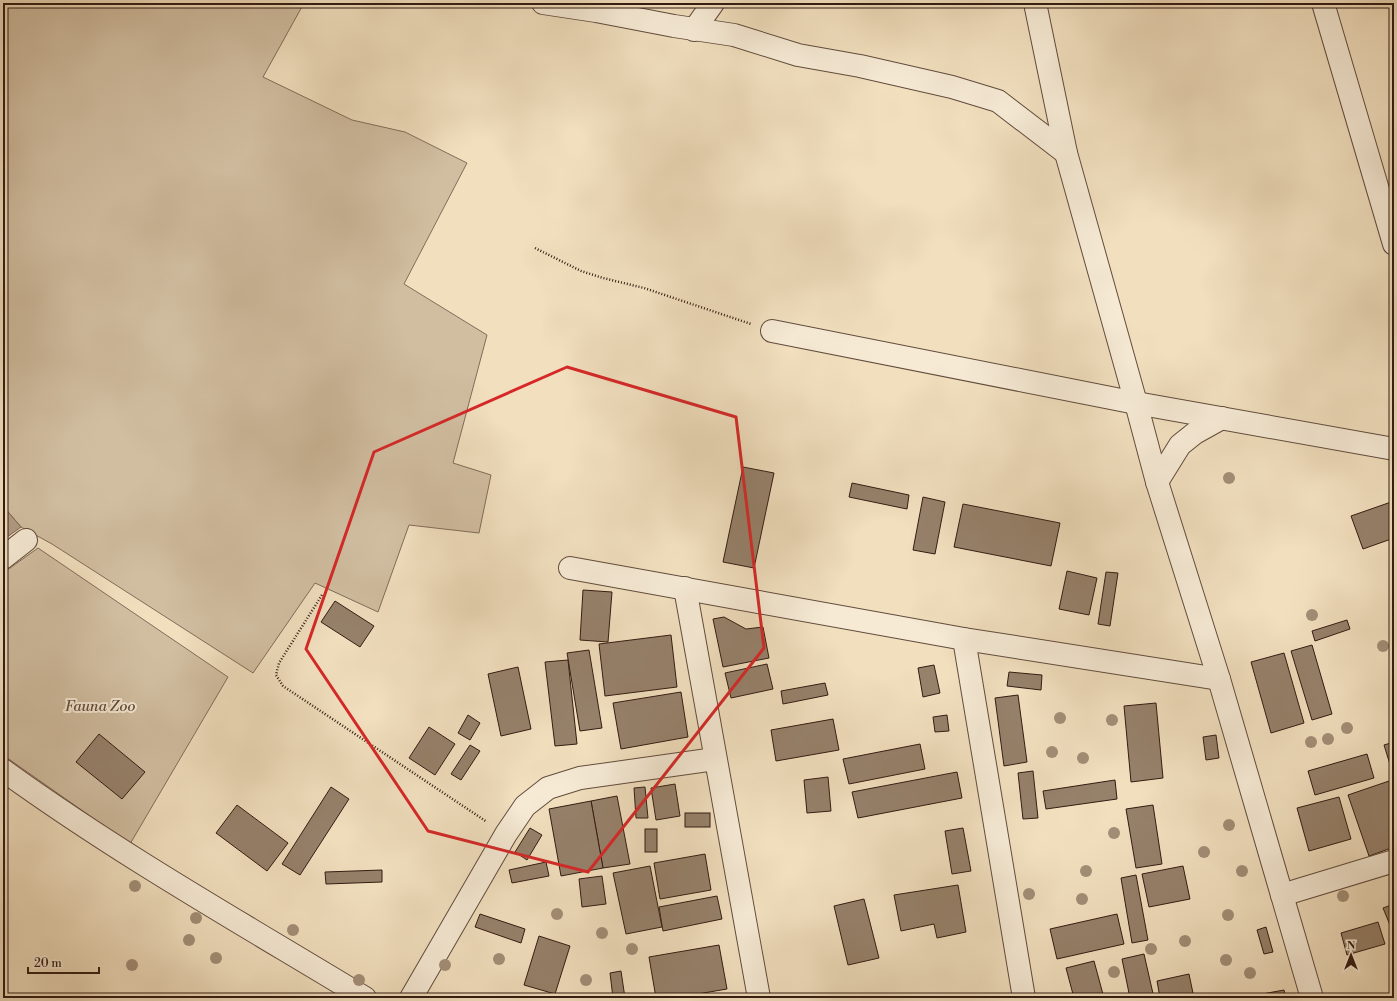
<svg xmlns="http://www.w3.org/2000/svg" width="1397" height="1001" font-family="'Libre Bodoni',serif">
<rect width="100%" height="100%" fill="#f1dfbe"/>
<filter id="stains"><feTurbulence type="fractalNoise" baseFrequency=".005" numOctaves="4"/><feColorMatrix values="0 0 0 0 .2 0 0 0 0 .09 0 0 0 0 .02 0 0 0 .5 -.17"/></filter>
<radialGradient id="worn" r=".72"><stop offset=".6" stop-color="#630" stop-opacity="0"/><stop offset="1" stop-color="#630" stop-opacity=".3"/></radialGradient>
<g fill="#d1bea1" stroke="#826c5a">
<path d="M3,3h301l-41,74 89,43 53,12 62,31 -63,121 83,51 -34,128 38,12 -12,58 -70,-8 -31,87 -63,-29 -62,90 -201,-129 -31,-17 -18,-21z"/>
<path d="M38,548l190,129 -98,167 -127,-89v-182z"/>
</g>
<path fill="#b09c84" stroke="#7e6856" d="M3,506l18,21 -18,13z"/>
<g fill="#96816b" stroke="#331b12">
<path d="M743,467l31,6 -20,95 -31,-6z"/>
<path d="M852,483l57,12 -2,14 -58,-12z"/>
<path d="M923,497l22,5 -10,52 -22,-4z"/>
<path d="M1394,501v37l-31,11 -12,-33z"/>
<path d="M963,504l97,19 -9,43 -97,-19z"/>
<path d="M1067,571l30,7 -8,37 -30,-6z"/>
<path d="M1106,572l12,1 -8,53 -12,-2z"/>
<path d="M583,590l29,2 -4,50 -28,-2z"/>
<path d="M335,601l39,25 -14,21 -39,-25z"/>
<path d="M724,617l22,12 17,-2 6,31 -46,9 -10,-48z"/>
<path d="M1347,620l3,9 -35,12 -3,-10z"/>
<path d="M671,635l6,52 -72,9 -6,-52z"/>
<path d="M1312,645l20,69 -20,6 -21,-69z"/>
<path d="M589,650l13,78 -22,3 -13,-78z"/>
<path d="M1284,653l20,70 -33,10 -20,-71z"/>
<path d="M568,660l9,84 -22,2 -10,-84z"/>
<path d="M767,664l6,25 -42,9 -6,-25z"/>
<path d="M934,665l6,28 -17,4 -5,-29z"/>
<path d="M518,667l13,62 -30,7 -13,-62z"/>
<path d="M1009,672l33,3 -1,15 -34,-4z"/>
<path d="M825,683l3,12 -45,9 -2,-13z"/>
<path d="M681,692l7,45 -67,12 -8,-46z"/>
<path d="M1018,695l9,67 -23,4 -9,-68z"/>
<path d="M1156,703l7,75 -32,4 -7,-76z"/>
<path d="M468,715l12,8 -10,17 -12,-7z"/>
<path d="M947,715l2,16 -14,1 -2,-15z"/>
<path d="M833,719l6,31 -63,11 -5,-31z"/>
<path d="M429,727l26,17 -20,31 -26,-17z"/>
<path d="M99,734l46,38 -23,27 -46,-37z"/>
<path d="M1216,735l3,23 -13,2 -3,-23z"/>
<path d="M1394,742v32h-1l-9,-29z"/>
<path d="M920,744l5,25 -76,15 -6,-25z"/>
<path d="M470,745l10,6 -19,29 -10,-6z"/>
<path d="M1367,754l7,24 -59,17 -7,-24z"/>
<path d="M1033,771l5,47 -15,1 -5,-46z"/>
<path d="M957,772l5,26 -104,20 -6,-26z"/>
<path d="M828,777l3,34 -24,2 -3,-33z"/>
<path d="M1115,780l2,19 -71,10 -3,-18z"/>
<path d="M1392,780l2,6v61l-25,9 -21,-61z"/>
<path d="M675,784l5,32 -24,4 -5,-32z"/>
<path d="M331,787l18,12 -49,76 -18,-11z"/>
<path d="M645,787l3,31h-12l-2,-30z"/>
<path d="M617,796l13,68 -27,4 -12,-67z"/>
<path d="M1339,797l12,42 -42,12 -12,-43z"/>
<path d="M591,801l12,67 -42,8 -12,-67z"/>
<path d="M237,805l51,38 -21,28 -51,-38z"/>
<path d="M1153,805l9,59 -26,4 -10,-59z"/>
<rect x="685" y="813" width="25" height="14"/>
<path d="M530,828l12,7 -15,25 -12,-8z"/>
<path d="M963,828l8,43 -19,3 -7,-43z"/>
<rect x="645" y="829" width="12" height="23"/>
<path d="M705,854l6,36 -51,9 -6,-36z"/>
<path d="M546,862l3,14 -37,7 -3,-13z"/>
<path d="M650,866l12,61 -36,7 -13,-61z"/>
<path d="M1183,866l7,33 -41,8 -7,-33z"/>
<path d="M382,870v12l-56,2 -1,-12z"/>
<path d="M1136,875l12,65 -16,3 -11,-65z"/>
<path d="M602,876l4,28 -24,3 -3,-28z"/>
<path d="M958,885l8,47 -29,6 -3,-14 -33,7 -7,-36z"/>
<path d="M717,896l5,23 -59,12 -4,-24z"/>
<path d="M864,899l15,59 -31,7 -14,-59z"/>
<path d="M1394,904v31l-11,-27z"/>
<path d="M480,914l45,15 -4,14 -46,-16z"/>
<path d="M1117,914l7,30 -67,15 -7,-30z"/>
<path d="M1378,922l7,22 -38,11 -6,-22z"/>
<path d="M1266,927l7,25 -9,2 -7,-24z"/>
<path d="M539,936l31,10 -15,48 -31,-9z"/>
<path d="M719,945l8,44 -53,9h-18l-7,-41z"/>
<path d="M1144,954l10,44h-24l-8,-39z"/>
<path d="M1094,961l10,37h-30l-8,-30z"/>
<path d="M621,971l4,27h-12l-3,-25z"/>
<path d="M1189,974l5,24h-34l-3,-17z"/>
<path d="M1284,990l2,8h-45z"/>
</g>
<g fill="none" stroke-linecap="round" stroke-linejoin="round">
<defs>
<g id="street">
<path d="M543,3l53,8 78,15 60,9 64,20 62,11 92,21 46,14 68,52"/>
<path d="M1035,3l31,150 70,250 21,79 62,197 93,319"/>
<path d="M1323,3l71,241"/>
<path d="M694,30l19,-27"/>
<path d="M772,331l364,72 258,46"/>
<path d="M1157,482l23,-37 15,-12 27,-15"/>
<path d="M3,558l23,-18"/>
<path d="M570,568l394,71 255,40"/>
<path d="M685,588l74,410"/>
<path d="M964,639l60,359"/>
<path d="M3,770c116,84 240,154 362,228"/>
<path d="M1282,895l112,-34"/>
<path d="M411,998l95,-164 19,-28 23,-18 32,-10 135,-19"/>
</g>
</defs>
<use href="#street" stroke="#624c3d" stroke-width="24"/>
<g stroke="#331b12" stroke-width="2.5" stroke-dasharray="1 2" stroke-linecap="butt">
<path d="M535,248l46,23 22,7 41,10 107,36"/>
<path d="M322,595l-43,68 -3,12 7,11 204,136"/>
</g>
<use href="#street" stroke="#f6ead5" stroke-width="22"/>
</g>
<g fill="#a28e77">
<circle cx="1229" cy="478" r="6"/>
<circle cx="1312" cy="615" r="6"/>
<circle cx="1383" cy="646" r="6"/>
<circle cx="1060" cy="718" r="6"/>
<circle cx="1112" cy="720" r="6"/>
<circle cx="1347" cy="728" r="6"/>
<circle cx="1328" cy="739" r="6"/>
<circle cx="1311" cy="742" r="6"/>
<circle cx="1052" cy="752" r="6"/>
<circle cx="1083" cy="758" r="6"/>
<circle cx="1229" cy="825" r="6"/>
<circle cx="1114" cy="833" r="6"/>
<circle cx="1204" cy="852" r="6"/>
<circle cx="1086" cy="871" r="6"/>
<circle cx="1242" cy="871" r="6"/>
<circle cx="135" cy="886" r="6"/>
<circle cx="1029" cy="894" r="6"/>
<circle cx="1343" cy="896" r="6"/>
<circle cx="1082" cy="899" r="6"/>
<circle cx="557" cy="914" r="6"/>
<circle cx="1228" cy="915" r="6"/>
<circle cx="196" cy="918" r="6"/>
<circle cx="293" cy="930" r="6"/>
<circle cx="602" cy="933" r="6"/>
<circle cx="189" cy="940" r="6"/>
<circle cx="1185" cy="941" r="6"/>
<circle cx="632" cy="949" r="6"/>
<circle cx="1151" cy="949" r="6"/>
<circle cx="216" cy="958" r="6"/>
<circle cx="499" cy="959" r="6"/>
<circle cx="1226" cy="960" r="6"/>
<circle cx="132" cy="965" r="6"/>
<circle cx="445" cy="965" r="6"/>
<circle cx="1114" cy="972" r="6"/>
<circle cx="1250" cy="973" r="6"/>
<circle cx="359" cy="980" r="6"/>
<circle cx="586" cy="980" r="6"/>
</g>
<path fill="none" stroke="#d62828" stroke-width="3" stroke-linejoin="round" d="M567,367l169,50 28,231 -176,224 -160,-41 -122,-182 68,-197z"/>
<g text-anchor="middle" stroke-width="4" stroke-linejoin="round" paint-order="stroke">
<g font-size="15" font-style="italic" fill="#624c3d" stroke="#f6ead5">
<text x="100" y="711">Fauna Zoo</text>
</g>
</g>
<rect width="1397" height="1001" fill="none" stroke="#f1dfbe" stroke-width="16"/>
<rect x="4" y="4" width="1389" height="993" fill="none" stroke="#331b12" stroke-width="2"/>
<rect x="8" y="8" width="1381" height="985" fill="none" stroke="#331b12"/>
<g transform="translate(1351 955)" stroke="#f6ead5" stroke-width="3" paint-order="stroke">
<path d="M0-3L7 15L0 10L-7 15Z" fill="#331b12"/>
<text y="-6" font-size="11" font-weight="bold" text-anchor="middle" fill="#331b12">N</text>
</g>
<path d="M28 967v6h71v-6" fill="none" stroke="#331b12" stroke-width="2"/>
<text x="34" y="967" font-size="12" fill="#331b12" stroke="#f6ead5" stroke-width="3" paint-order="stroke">20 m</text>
<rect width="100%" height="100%" filter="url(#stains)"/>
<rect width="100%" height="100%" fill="url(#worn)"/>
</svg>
